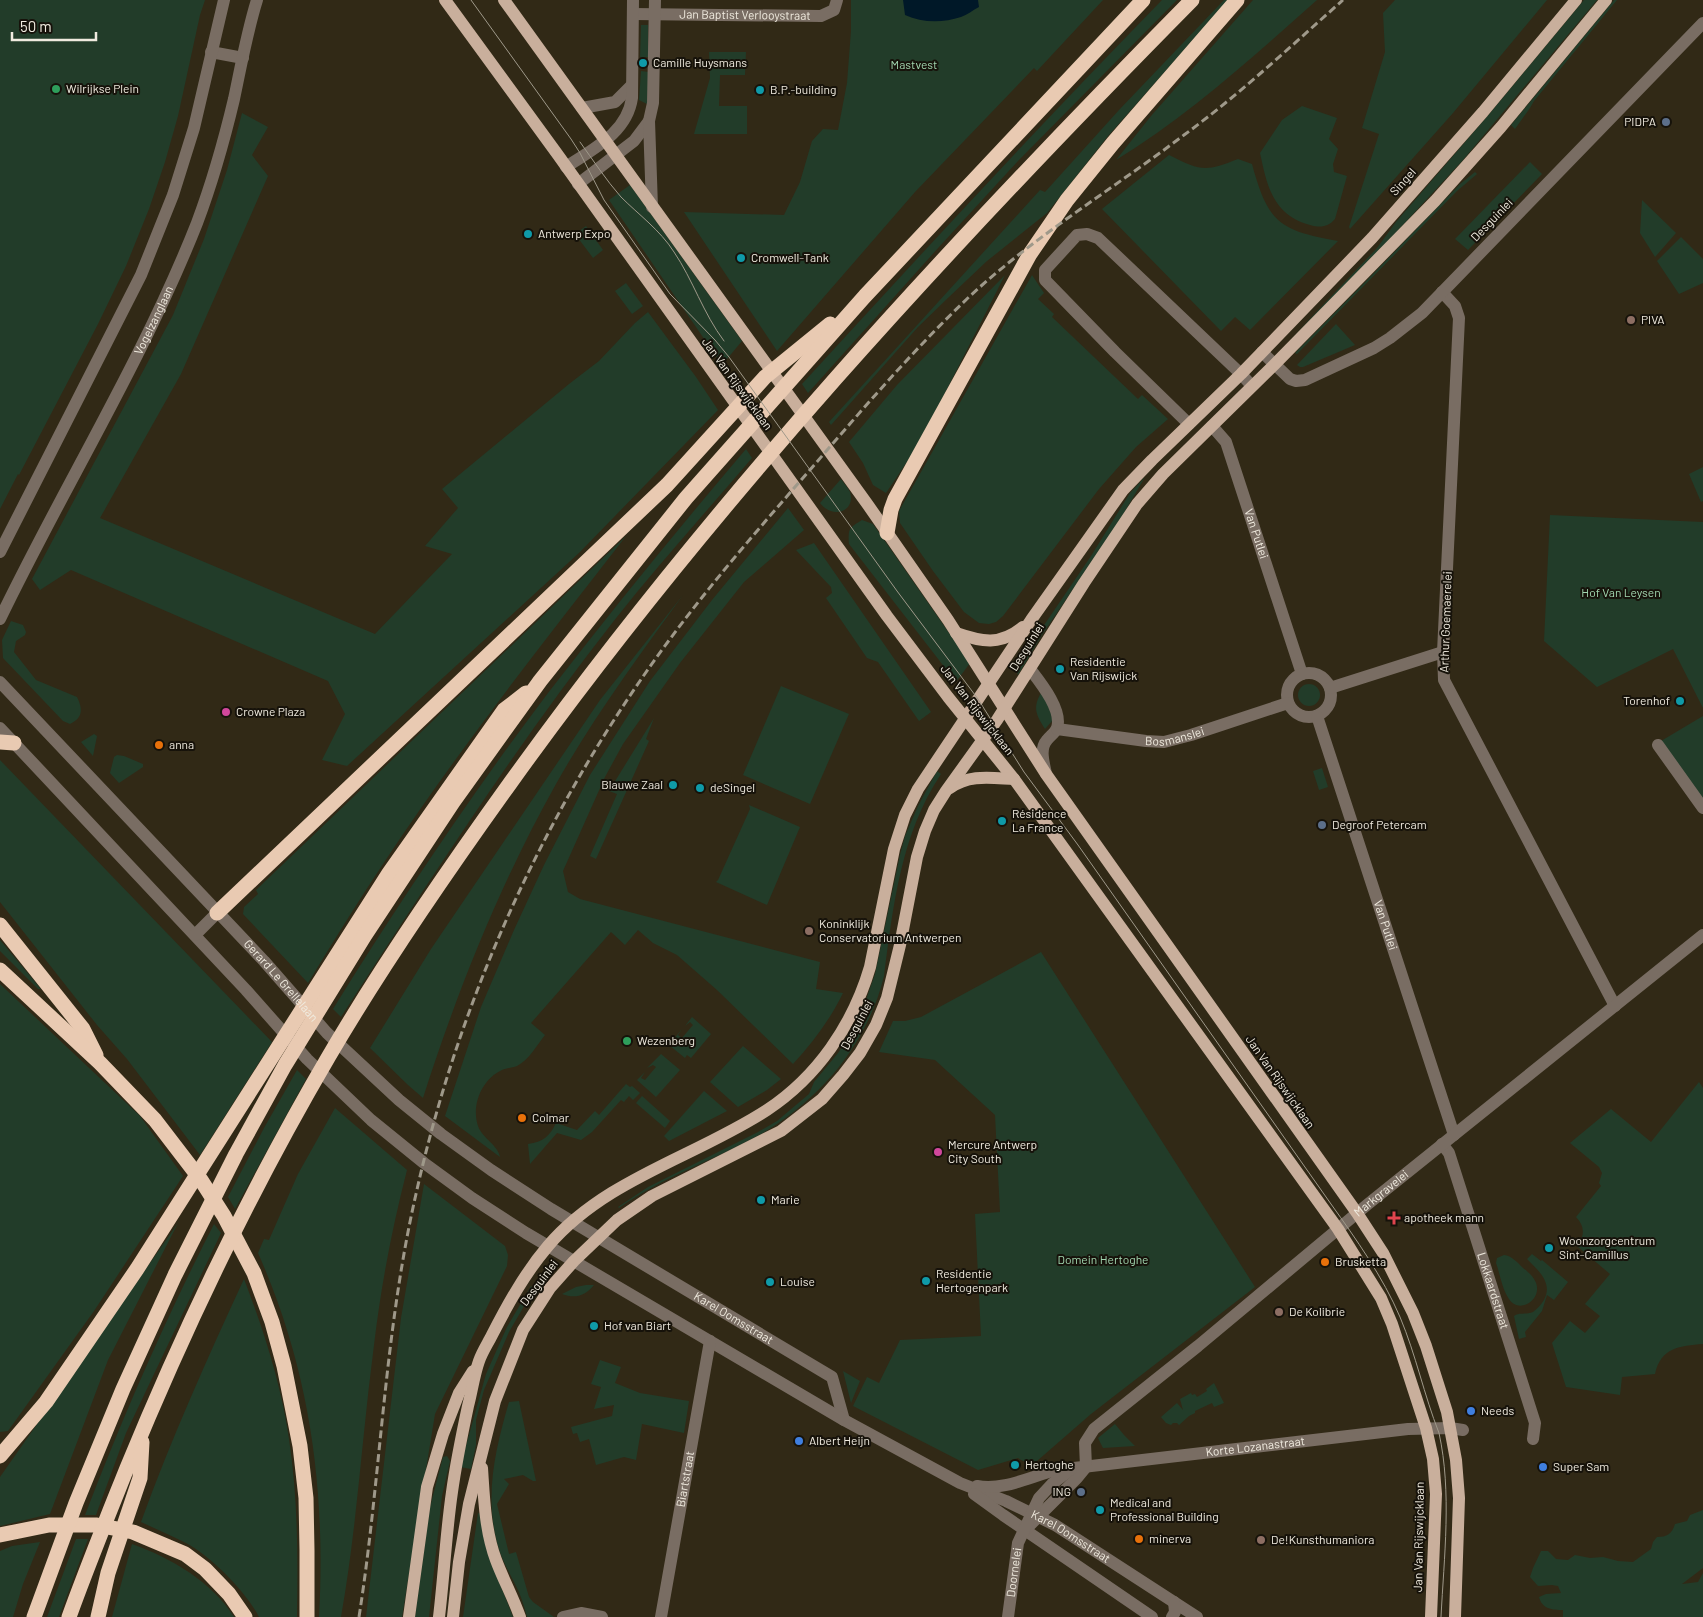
<svg xmlns="http://www.w3.org/2000/svg" width="1703" height="1617" font-family="Barlow,sans-serif">
<rect width="100%" height="100%" fill="#312916"/>
<g fill="#223c29">
<path d="M0,0h205l-5,15 -22,101 -13,46 -16,47 -23,57 -28,58 -68,130 -11,21 -1,-1 -18,35z"/>
<path d="M851,0h252l-66,71 -3,-3 -119,124 -138,159 -93,-139 100,3 16,-33 12,-41 11,-12 15,1 9,-47 4,-52z"/>
<path d="M1162,0h15l-159,161 -79,86 -131,146 -6,-9c118,-129 237,-258 360,-384z"/>
<path d="M1224,0h4l-120,136 -61,77 -60,48 -38,36 -31,30 -87,98 -2,-3 211,-232 5,2 74,-82z"/>
<path d="M1253,0h64c-63,56 -129,116 -201,160l35,-44z"/>
<path d="M1395,0h152l-94,113 -103,116 -1,-2 30,-93 -17,-6 23,-76 -2,-39z"/>
<path d="M1584,0h13l-134,160 -74,80 -100,101 88,-93 19,-26 95,-110z"/>
<path d="M1614,0h3l-83,101 -4,7 -15,21 -4,-4z"/>
<path d="M641,25h7v32h-8z"/>
<path d="M709,52h37l-1,23h-25l-1,31h28v28h-53l16,-56z"/>
<path d="M641,71l8,1 -2,32 -8,-4z"/>
<path d="M1302,106l35,12 -8,21 9,10 -5,15 1,8 13,4 -12,43c-7,8 -14,9 -25,6 -37,-10 -43,-39 -50,-72l22,-33z"/>
<path d="M242,113l26,14 -16,28 16,21 -87,198 -81,144 275,116 77,-80 -27,-8 33,-38 -16,-19 127,-105 30,-23 36,-38 13,-11 48,65 22,33 -138,142 -233,214 -25,-6 23,-46 -17,-33 -257,-111 -31,20 -8,-11 141,-264 31,-76 23,-69z"/>
<path d="M1169,155c32,16 36,17 69,4l14,5c16,59 27,66 86,77l-88,89 -15,-13 -14,14 -119,-122z"/>
<path d="M1530,162l12,12 -74,76 -13,-11z"/>
<path d="M1475,172l2,2 -20,17 -160,163 -2,-1 78,-79 87,-90z"/>
<path d="M630,185l112,156 -20,24 -113,-165z"/>
<path d="M1642,200l34,33 -21,24 -15,-24z"/>
<path d="M586,226l17,24 -10,8 -18,-24z"/>
<path d="M1681,237l22,22v24l-24,11 -22,-33z"/>
<path d="M1005,275l-86,169 -33,49 -13,-8 -10,-22 -14,-21 48,-57z"/>
<path d="M1032,275l12,18 -6,6 16,15 -2,3 86,82 4,-4 26,24 -32,28 -37,42 -96,127 -7,6 -7,2 -10,-1 -15,-11 -31,-41 -33,-48 -1,-12z"/>
<path d="M626,283l17,23 -11,8 -17,-23z"/>
<path d="M1336,324l19,21 -52,22h-3l-3,-2z"/>
<path d="M746,449l6,9c-46,54 -95,108 -139,164 -99,126 -185,261 -272,395l-8,-8c67,-108 138,-214 215,-316 64,-83 130,-164 198,-244z"/>
<path d="M1703,467v34l-2,1 -12,-28z"/>
<path d="M1145,477l-24,41 -79,117 -24,40 -3,-7 76,-112 39,-63z"/>
<path d="M841,479c3,4 7,9 9,13 6,19 -17,28 -30,11z"/>
<path d="M788,508l16,22 -60,52 -64,81 -57,81 -18,33 -42,94 5,21 12,7 240,63 -4,27 27,4c-13,27 -30,49 -50,71l-76,-74 -40,-35 -24,-12 -15,-13 -13,15 -14,-13 -80,91 14,12c-8,10 -16,25 -28,31 -5,2 -11,2 -15,4 -20,9 -31,35 -24,56 4,12 20,19 22,31l-55,-41 36,-109 33,-77 30,-65 46,-90 60,-94 62,-81z"/>
<path d="M1550,515l153,7v186l-30,-59 -76,38 -53,-46z"/>
<path d="M862,520l11,4 97,139 -14,19 -107,-138c-1,-16 0,-16 13,-24z"/>
<path d="M626,536c-83,107 -167,213 -241,325 -27,40 -52,81 -77,122l-65,-69 1,-7 14,-13 -2,-4z"/>
<path d="M814,543l117,169 -12,9 -41,-59 -11,-4 -41,-60 6,-5 -1,-6 -35,-37z"/>
<path d="M683,595c-44,61 -90,123 -127,189 -56,100 -98,205 -133,314l-15,-13 -38,-37 61,-99 169,-249z"/>
<path d="M11,621l12,4 3,7 -1,3 -9,6 -2,11 22,28 41,17c6,12 6,21 -7,27l-7,-3 -60,-63 -1,-18z"/>
<circle cx="1309" cy="695" r="11"/>
<path d="M781,686l68,28 -39,90 -67,-29z"/>
<path d="M1042,691l5,9 6,20 -8,9c-9,-15 -13,-21 -3,-38z"/>
<path d="M1703,716v85l-42,-60z"/>
<path d="M654,718l-8,21 3,2 -53,118 -6,-3 27,-62 -8,-3z"/>
<path d="M94,734l3,2 -4,20 -12,-14z"/>
<path d="M117,755l7,1 19,8v3l-24,16 -9,-10 4,-16z"/>
<path d="M0,760l272,282 -72,113 -73,-96 -30,-34 -97,-123z"/>
<path d="M1322,768l6,19 -9,3 -6,-19z"/>
<path d="M937,771l4,3c-40,60 -48,132 -57,202 -16,67 -64,124 -123,158 -47,26 -98,43 -142,74l-1,-1 30,-20 110,-55 19,-11 32,-27 5,-12 24,-29 10,-15 19,-41 8,-23 25,-119 5,-19 13,-30z"/>
<path d="M749,805l51,22 -33,78 -51,-23 2,-2 32,-71z"/>
<path d="M0,940l41,49h-3l-38,-38z"/>
<path d="M1041,952l214,335 -164,127 -54,47c-8,2 -12,2 -19,-3l-40,12 -125,-64 14,-29 12,6 21,-43 81,-4 -6,-122 25,-2 -5,-97 -60,-55 -56,-8 14,-31h12l16,-4z"/>
<path d="M0,984l140,132 43,60 -89,135 -86,120 -8,1z"/>
<path d="M692,1017l19,17 -20,24 -4,-3 -2,3 -16,-13 13,-16 -4,6 4,3 11,-13 -3,-3 -5,4z"/>
<path d="M743,1046l38,33 -14,11 -29,17 -28,-25z"/>
<path d="M661,1054l19,16 -24,27 -19,-17 8,-8 -4,6 4,2 11,-13 -3,-2 -6,3z"/>
<path d="M297,1070l9,9 -71,130 -7,-12 36,-69z"/>
<path d="M1699,1082l4,6v256c-23,2 -42,3 -48,30l-33,3 -2,18 -54,-8 -14,-44 18,-22 15,12 15,-17 -15,-12 25,-30 -33,-28c8,-10 8,-20 -1,-29l25,-31 -2,-3 3,-10 -3,-6 -29,-24 41,-34 40,33z"/>
<path d="M626,1084l4,3 2,-1 8,7 -7,7 -4,-4 -5,6 -3,-2 -29,32 -11,8 -24,-7 -27,31 -2,-20c15,-2 22,-8 28,-21l21,7 18,-19 4,4z"/>
<path d="M704,1091l23,20 -58,30 -5,-5z"/>
<path d="M642,1096l28,25 -5,7 -29,-25z"/>
<path d="M335,1108l72,62c-15,58 -26,116 -33,175 -12,91 -17,182 -33,272h-22c7,-128 -9,-247 -61,-364l6,-14 5,1 29,-66z"/>
<path d="M424,1184l81,62 3,9 -1,11 -72,148 -33,203h-36l35,-299z"/>
<path d="M178,1223l-70,137 -58,154 -50,12v-49z"/>
<path d="M214,1224l7,9 -95,200 -30,82h-11c38,-99 81,-197 129,-291z"/>
<path d="M1532,1254l9,7 1,-1 26,22 -14,18 -7,-5 -5,16 -17,21 1,5 -7,2 -5,-23c5,-4 12,-1 19,-4 4,-3 8,-7 11,-12 9,-17 -5,-29 -17,-41z"/>
<path d="M1504,1255c8,1 13,7 19,13 4,3 8,6 11,11 12,18 -14,37 -25,20 -7,-10 -9,-25 -13,-36l1,-5z"/>
<path d="M244,1279c20,52 37,105 45,160 9,59 9,119 8,178h-38c-12,-24 -48,-61 -73,-74 -14,-7 -30,-14 -45,-21 30,-83 66,-163 103,-243z"/>
<path d="M586,1285h8c-9,11 -19,14 -32,9l14,-7z"/>
<path d="M531,1286l3,3 -25,43 -25,58 -8,30v25l-5,24 -11,-2 26,-93 21,-47z"/>
<path d="M600,1360l21,7 -6,16 25,10 49,8 -5,32 -42,-9 -6,36 -12,-3 -28,8 -7,-26 -9,3 -3,-9 -4,1 -2,-7 41,-11 2,-11 -20,4 7,-22 -10,-3z"/>
<path d="M843,1371l17,10 -9,22z"/>
<path d="M1214,1383l10,20 -10,4 -2,-4 -17,8v2l-6,3 -10,9 -2,-2h-4l-2,2 -5,-2 -5,-6 16,-14 6,7 -3,-11 11,-6 1,2 3,-1 2,3 10,-6 -1,-2z"/>
<path d="M519,1401l17,80h-3l-10,-6 -19,4 5,5 -12,20 12,50 7,-2 13,45 4,5 21,15h-27c-3,-11 -6,-22 -12,-33 -6,-12 -13,-24 -17,-38 -14,-49 -3,-96 11,-144z"/>
<path d="M1115,1424l9,11 11,11 -32,2 -5,-10z"/>
<path d="M447,1456l3,5 -8,35 -13,121h-14l15,-110 13,-50z"/>
<path d="M1703,1510v58l-21,16 16,-2 5,-9v44h-140v-7c-11,0 -21,-1 -24,-13l7,-3 15,-1 -3,-7 -6,-1 -14,1 -8,-9 3,-9 8,-17h7l8,8 12,1 7,-5 15,3 13,-1 15,4 15,1 18,-13 2,-7 4,-5c10,0 15,-3 18,-13l12,-3 3,-6z"/>
<path d="M478,1513l3,1 11,49 21,54h-50z"/>
<path d="M76,1539h12l-29,78h-12z"/>
<path d="M40,1542l-17,42 -10,33h-13v-66l12,-5z"/>
<path d="M132,1544c39,14 79,37 102,73h-122z"/>
</g>
<path fill="#001828" d="M903,0h75l1,7c-6,3 -12,8 -18,10 -18,6 -39,6 -56,-2z"/>
<g fill="none" stroke-linecap="round" stroke-linejoin="round">
<g stroke="#796d63" stroke-width="12">
<path id="s1" d="M633,14l188,2 13,-6 3,-10"/>
<path d="M211,52l32,6"/>
<path d="M582,108l33,-6 17,-17"/>
<path d="M566,167c27,-18 61,-34 66,-69l1,-98"/>
<path d="M578,184l56,-43 15,-20"/>
<path d="M652,207l-3,-86 4,-18 2,-103"/>
<path d="M1442,292l13,14 4,12 -16,334 1,28 171,326"/>
<path d="M1262,352l28,27 6,2 9,-1 69,-32 16,-10 32,-25 281,-290"/>
<path d="M1189,424l-74,-72 -70,-72v-10l32,-35 10,-1 11,4 143,136 11,12"/>
<path id="s2" d="M1212,426l14,16 76,232"/>
<path d="M0,552l141,-277 32,-80 21,-67 30,-128"/>
<path id="s3" d="M0,619c64,-133 143,-259 197,-396 15,-40 27,-82 37,-124 7,-33 13,-67 23,-99"/>
<path d="M1030,669c10,13 33,41 27,59 -2,5 -7,8 -10,12 -8,9 -3,23 -1,34"/>
<circle cx="1309" cy="695" r="22"/>
<path id="s4" d="M0,682l264,279 63,72 72,67 42,34 50,36 60,39 281,168 12,43"/>
<path d="M1330,688l113,-36"/>
<path id="s5" d="M1317,716l137,419"/>
<path id="s6" d="M0,728l246,262 61,69 64,61 53,43 48,35 54,35 318,187 116,63 46,18 49,24 142,92"/>
<path id="s7" d="M1057,729l89,12 18,1 27,-7 97,-32"/>
<path d="M1658,745l45,63"/>
<path d="M195,935l22,-22"/>
<path id="s8" d="M1442,1144l7,9 86,270 -2,16"/>
<path id="s9" d="M977,1486c27,5 54,-10 80,-16l351,-41 42,-1 13,2"/>
<path d="M974,1494l29,21 149,102"/>
<path id="s10" d="M1025,1530l52,-52 9,-11 -1,-24 9,-14 104,-83 170,-142 335,-269"/>
<path d="M563,1617l18,-4 21,4"/>
<path id="s11" d="M661,1617l49,-276"/>
<path id="s12" d="M1008,1617l10,-74 21,-45 13,-14 19,-15"/>
<path d="M1172,1617l3,-5 -1,-10"/>
</g>
<g stroke="#c9af9c" stroke-width="12">
<path d="M445,0l113,155 329,461 61,81 66,82 324,450 43,69 11,26 34,104 7,31 3,35 -5,123"/>
<path d="M504,0l364,505 80,115 98,154 311,439 26,40 30,60 13,33 21,66 9,48 3,38 -4,119"/>
<path d="M956,633c26,9 44,13 67,-6"/>
<path d="M950,788c19,-14 41,-10 64,-9"/>
<path d="M482,1468c2,30 3,63 14,92 7,19 17,37 24,57"/>
<path d="M409,1617l18,-130 16,-53 16,-41 14,-22"/>
<path d="M439,1617c5,-42 7,-84 13,-125 4,-29 10,-58 16,-86 4,-15 6,-31 11,-45 3,-9 9,-18 13,-26 16,-31 33,-62 56,-89 57,-67 147,-89 219,-136 50,-33 86,-85 103,-143l24,-118 11,-34 13,-26 113,-169 92,-130 29,-30 89,-86 131,-136 111,-126 93,-112"/>
<path d="M453,1617l6,-55 10,-58 26,-103 28,-71 27,-42 24,-27 43,-41 35,-24 129,-65 41,-32 21,-24 17,-22 16,-28 11,-27 13,-53 17,-88 8,-26 9,-21 12,-19 51,-71 87,-137 53,-79 26,-30 111,-109 161,-164 66,-74 105,-127"/>
</g>
<g stroke="#e9cab2" stroke-width="15">
<path d="M887,533l4,-23 4,-11 135,-245 37,-54 46,-57 124,-143"/>
<path d="M0,742l14,1"/>
<path d="M217,913l450,-428 98,-108 65,-53"/>
<path d="M0,925l83,104 13,26"/>
<path d="M0,970l100,93 55,57 46,60 23,36 30,57 18,49 12,44 16,80 6,52 1,52v67"/>
<path d="M0,1456l46,-54 91,-133 252,-396 115,-163 22,-17"/>
<path d="M0,1535l49,-10h48l36,7 52,22 20,15 24,25 16,23"/>
<path d="M34,1617l42,-114 47,-114 52,-114 61,-121 49,-89 80,-130 88,-133 87,-121 146,-183 179,-202 278,-296"/>
<path d="M69,1617c18,-50 38,-99 58,-149 58,-141 124,-279 202,-412 55,-94 118,-185 182,-274 202,-281 438,-536 681,-782"/>
<path d="M98,1617l10,-44 32,-95 2,-36"/>
</g>
<g stroke="#9f998a" stroke-width="1">
<path d="M471,0l100,139 9,14 24,47 66,94 45,46 14,17 168,234 81,108 46,73 54,73 253,359c25,35 52,73 69,113 16,38 24,78 39,116 13,59 5,124 2,184"/>
<path d="M580,142c13,18 26,38 41,55 18,18 39,33 53,55 19,28 29,61 50,89"/>
</g>
<path stroke="#9f998a" stroke-width="3" stroke-dasharray="8 4" stroke-linecap="butt" d="M359,1617c22,-141 25,-283 57,-423 44,-199 132,-391 254,-555 43,-58 91,-113 139,-168 52,-60 104,-121 161,-175 66,-61 143,-107 214,-161 56,-41 107,-89 159,-135"/>
</g>
<g fill="#0f9aa8" stroke="#16120a" stroke-width="2">
<circle cx="643" cy="63" r="5"/>
<circle cx="760" cy="90" r="5"/>
<circle cx="528" cy="234" r="5"/>
<circle cx="741" cy="258" r="5"/>
<circle cx="1060" cy="669" r="5"/>
<circle cx="1680" cy="701" r="5"/>
<circle cx="673" cy="785" r="5"/>
<circle cx="700" cy="788" r="5"/>
<circle cx="1002" cy="821" r="5"/>
<circle cx="761" cy="1200" r="5"/>
<circle cx="1549" cy="1248" r="5"/>
<circle cx="926" cy="1281" r="5"/>
<circle cx="770" cy="1282" r="5"/>
<circle cx="594" cy="1326" r="5"/>
<circle cx="1015" cy="1465" r="5"/>
<circle cx="1100" cy="1510" r="5"/>
</g>
<g fill="#2e9e5b" stroke="#16120a" stroke-width="2">
<circle cx="56" cy="89" r="5"/>
<circle cx="627" cy="1041" r="5"/>
</g>
<g fill="#5c6f8a" stroke="#16120a" stroke-width="2">
<circle cx="1666" cy="122" r="5"/>
<circle cx="1322" cy="825" r="5"/>
<circle cx="1081" cy="1492" r="5"/>
</g>
<g fill="#8d6e63" stroke="#16120a" stroke-width="2">
<circle cx="1631" cy="320" r="5"/>
<circle cx="809" cy="931" r="5"/>
<circle cx="1279" cy="1312" r="5"/>
<circle cx="1261" cy="1540" r="5"/>
</g>
<g fill="#d1479c" stroke="#16120a" stroke-width="2">
<circle cx="226" cy="712" r="5"/>
<circle cx="938" cy="1152" r="5"/>
</g>
<g fill="#e8710a" stroke="#16120a" stroke-width="2">
<circle cx="159" cy="745" r="5"/>
<circle cx="522" cy="1118" r="5"/>
<circle cx="1325" cy="1262" r="5"/>
<circle cx="1139" cy="1539" r="5"/>
</g>
<path fill="#e0444e" stroke="#16120a" stroke-width="2" d="M1391.5 1210.5h5v5h5v5h-5v5h-5v-5h-5v-5h5z"/>
<g fill="#3f7fe0" stroke="#16120a" stroke-width="2">
<circle cx="1471" cy="1411" r="5"/>
<circle cx="799" cy="1441" r="5"/>
<circle cx="1543" cy="1467" r="5"/>
</g>
<g text-anchor="middle" stroke-width="4" stroke-linejoin="round" paint-order="stroke">
<g font-size="12" fill="#f0ebdf" stroke="#16120a">
<text dy="4" stroke="none"><textPath href="#s1" startOffset="112">Jan Baptist Verlooystraat</textPath></text>
<text transform="translate(1403 182) rotate(-48)" y="4">Singel</text>
<text transform="translate(1492 220) rotate(-46)" y="4">Desguinlei</text>
<text dy="4" stroke="none"><textPath href="#s3" startOffset="336">Vogelzanglaan</textPath></text>
<text transform="translate(737 384) rotate(54)" y="4">Jan Van Rijswijcklaan</text>
<text dy="4" stroke="none"><textPath href="#s2" startOffset="118">Van Putlei</textPath></text>
<text transform="translate(1446 622) rotate(-88)" y="4">Arthur Goemaerelei</text>
<text transform="translate(1027 647) rotate(-58)" y="4">Desguinlei</text>
<text transform="translate(977 710) rotate(52)" y="4">Jan Van Rijswijcklaan</text>
<text dy="4" stroke="none"><textPath href="#s7" startOffset="119">Bosmanslei</textPath></text>
<text dy="4" stroke="none"><textPath href="#s5" startOffset="220">Van Putlei</textPath></text>
<text dy="4" stroke="none"><textPath href="#s4" startOffset="410">Gerard Le Grellelaan</textPath></text>
<text transform="translate(857 1025) rotate(-62)" y="4">Desguinlei</text>
<text transform="translate(1280 1082) rotate(55)" y="4">Jan Van Rijswijcklaan</text>
<text dy="4" stroke="none"><textPath href="#s10" startOffset="500">Markgravelei</textPath></text>
<text transform="translate(539 1283) rotate(-53)" y="4">Desguinlei</text>
<text dy="4" stroke="none"><textPath href="#s8" startOffset="156">Lokkaardstraat</textPath></text>
<text dy="4" stroke="none"><textPath href="#s4" startOffset="978">Karel Oomsstraat</textPath></text>
<text dy="4" stroke="none"><textPath href="#s9" startOffset="282">Korte Lozanastraat</textPath></text>
<text dy="4" stroke="none"><textPath href="#s11" startOffset="140">Biartstraat</textPath></text>
<text dy="4" stroke="none"><textPath href="#s6" startOffset="1356">Karel Oomsstraat</textPath></text>
<text transform="translate(1419 1537) rotate(-89)" y="4">Jan Van Rijswijcklaan</text>
<text dy="4" stroke="none"><textPath href="#s12" startOffset="45">Doornelei</textPath></text>
</g>
<g font-size="12" fill="#f0ebdf" stroke="#16120a" text-anchor="start">
<text x="653" y="67">Camille Huysmans</text>
<text x="66" y="93">Wilrijkse Plein</text>
<text x="770" y="94">B.P.-building</text>
<text x="1656" y="126" text-anchor="end">PIDPA</text>
<text x="538" y="238">Antwerp Expo</text>
<text x="751" y="262">Cromwell-Tank</text>
<text x="1641" y="324">PIVA</text>
<text x="1070" y="666">Residentie<tspan x="1070" dy="14">Van Rijswijck</tspan></text>
<text x="1670" y="705" text-anchor="end">Torenhof</text>
<text x="236" y="716">Crowne Plaza</text>
<text x="169" y="749">anna</text>
<text x="663" y="789" text-anchor="end">Blauwe Zaal</text>
<text x="710" y="792">deSingel</text>
<text x="1012" y="818">Résidence<tspan x="1012" dy="14">La France</tspan></text>
<text x="1332" y="829">Degroof Petercam</text>
<text x="819" y="928">Koninklijk<tspan x="819" dy="14">Conservatorium Antwerpen</tspan></text>
<text x="637" y="1045">Wezenberg</text>
<text x="532" y="1122">Colmar</text>
<text x="948" y="1149">Mercure Antwerp<tspan x="948" dy="14">City South</tspan></text>
<text x="771" y="1204">Marie</text>
<text x="1404" y="1222">apotheek mann</text>
<text x="1559" y="1245">Woonzorgcentrum<tspan x="1559" dy="14">Sint-Camillus</tspan></text>
<text x="1335" y="1266">Brusketta</text>
<text x="936" y="1278">Residentie<tspan x="936" dy="14">Hertogenpark</tspan></text>
<text x="780" y="1286">Louise</text>
<text x="1289" y="1316">De Kolibrie</text>
<text x="604" y="1330">Hof van Biart</text>
<text x="1481" y="1415">Needs</text>
<text x="809" y="1445">Albert Heijn</text>
<text x="1025" y="1469">Hertoghe</text>
<text x="1553" y="1471">Super Sam</text>
<text x="1071" y="1496" text-anchor="end">ING</text>
<text x="1110" y="1507">Medical and<tspan x="1110" dy="14">Professional Building</tspan></text>
<text x="1149" y="1543">minerva</text>
<text x="1271" y="1544">De!Kunsthumaniora</text>
</g>
<g font-size="12" fill="#a2d7b0" stroke="#16120a">
<text x="914" y="69">Mastvest</text>
<text x="1621" y="597">Hof Van Leysen</text>
<text x="1103" y="1264">Domein Hertoghe</text>
</g>
</g>
<path d="M12 32v8h84v-8" fill="none" stroke="#f0ebdf" stroke-width="2.5"/>
<text x="20" y="32" font-size="15" fill="#f0ebdf" stroke="#16120a" stroke-width="4" paint-order="stroke">50 m</text>
</svg>
